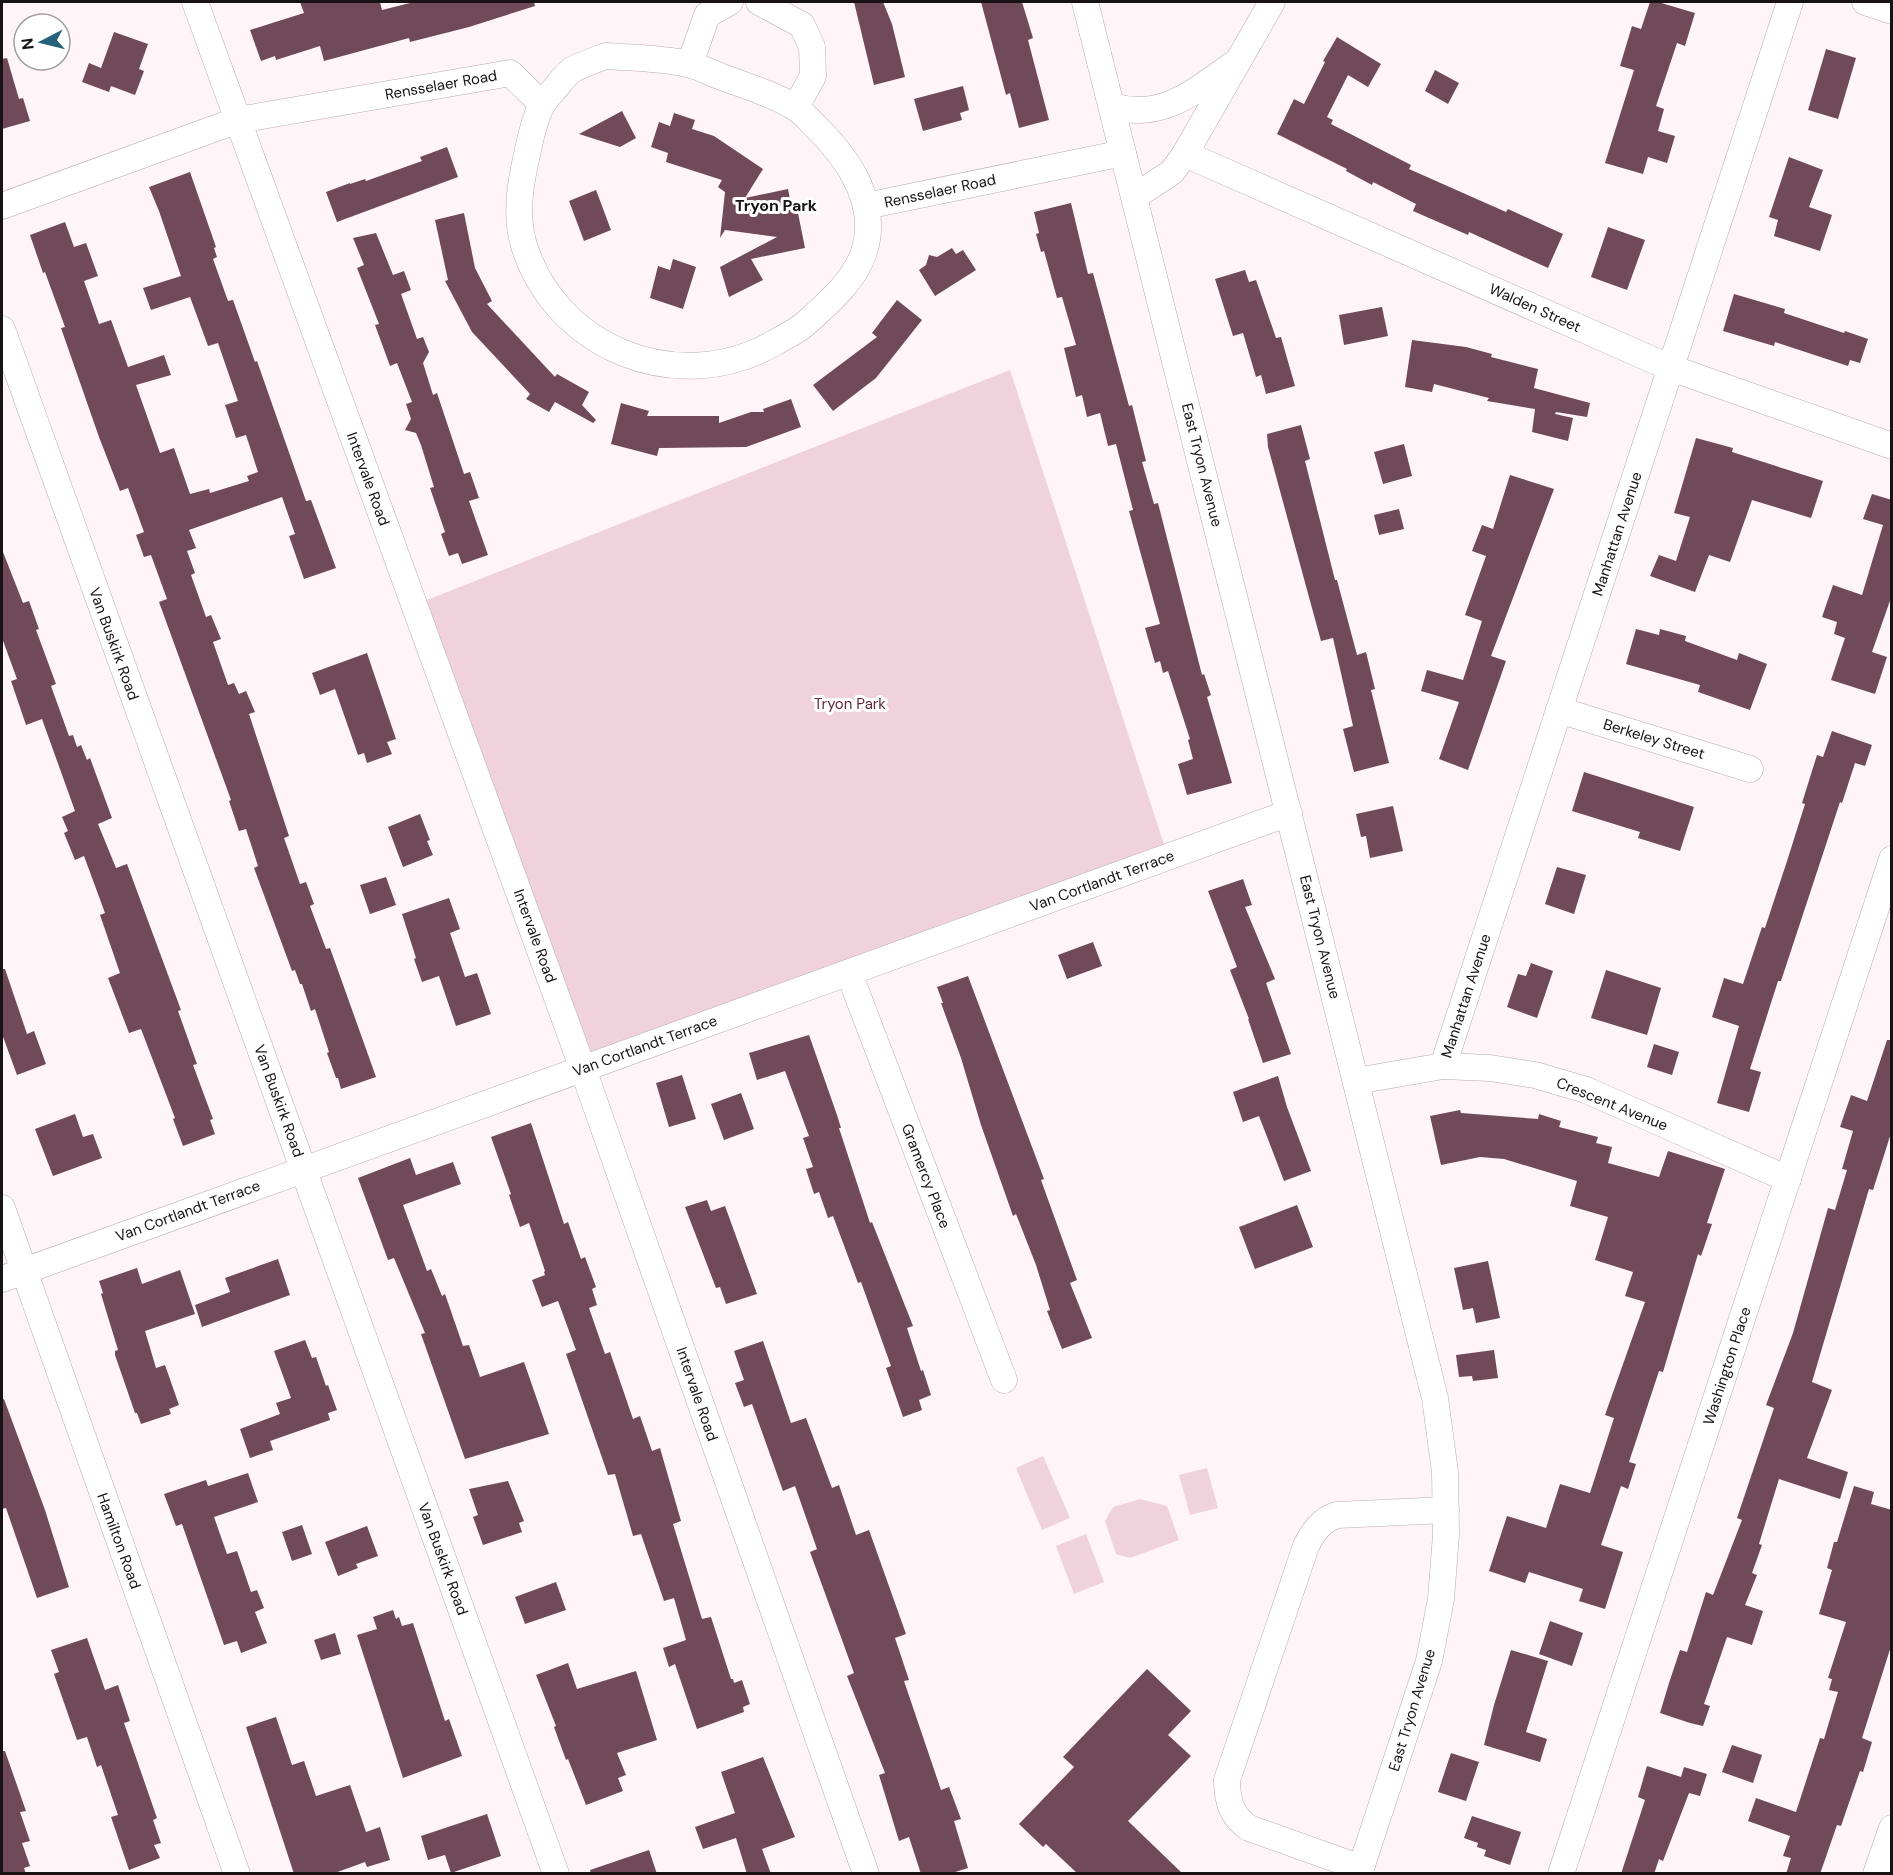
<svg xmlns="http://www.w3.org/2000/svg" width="1893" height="1875" font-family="'DM Sans',sans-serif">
<rect width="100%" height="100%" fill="#fff5f8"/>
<g fill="#f0d2dc">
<path d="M1010,370l158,487 -585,212 -169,-464z"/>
<path d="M1043,1456l27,62 -28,12 -26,-62z"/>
<path d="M1207,1468l11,40 -28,7 -11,-40z"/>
<path d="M1140,1499l27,7 12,34 -49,18 -14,-4 -11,-33 8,-14z"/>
<path d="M1086,1534l18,48 -30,12 -18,-48z"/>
</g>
<g fill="#704a58">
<path d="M300,2h80l2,8 32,-8h120l1,4 -66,21 -59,15 -1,-4 -85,23 -4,-15 -44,14 -1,-4 -14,5 -11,-31 54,-17z"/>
<path d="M854,2h29l9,22 13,53 -31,8z"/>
<path d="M981,2h41l11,36 -5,2 21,80 -30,8 -9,-35 -4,2z"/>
<path d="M1650,2h8l37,11 -10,33 -8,-3 -21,63 8,3 -6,22 17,5 -8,27 -19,-6 -5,17 -38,-11 29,-93 -14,-4 12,-40 9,3z"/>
<path d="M114,32l34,12 -9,25 5,2 -9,24 -24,-9 -2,6 -27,-10 7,-19 12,5z"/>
<path d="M1337,37l44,27 -13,23 -20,-12 -21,42 6,3 -2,4 80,41 -2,4 97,43 2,-3 55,25 -15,34 -79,-36 -1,3 -55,-24 3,-7 -43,-22 -1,3 -26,-14 1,-2 -70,-35 17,-35 10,5 21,-42 -2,-1z"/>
<path d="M1826,49l30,9 -18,61 -30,-9z"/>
<path d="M7,58l12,41 4,-1 7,23 -28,8v-70z"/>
<path d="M1435,70l24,13 -11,21 -23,-13z"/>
<path d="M963,86l6,24 -9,3 2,7 -39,11 -9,-32z"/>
<path d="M622,111l14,27 -16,9 -41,-13z"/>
<path d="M674,113l21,7 -3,9 22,7 49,33 -18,29 43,-9 4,20 5,-1 8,40 -54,11 12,21 -34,17 -9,-30 57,-30 -52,-7 -5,8 5,-46 -7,-5 4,-7 -56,-18 2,-9 -17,-6 8,-25 11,4z"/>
<path d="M447,147l11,30 -121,45 -11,-30 24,-9v1l15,-5 1,2 56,-20 -2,-4z"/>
<path d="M1789,157l34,13 -14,37 23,8 -12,36 -46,-15 4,-16 -9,-3z"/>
<path d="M190,172l26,75 -2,1 3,9 -4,2 15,42 5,-1 22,62 2,-1 49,140 5,-1 25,68 -32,11 -15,-43 6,-2 -13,-37 -93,33 7,18 -9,3 8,22 -4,2 15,42 5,-2 10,24 -8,3 15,43 6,-2 5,11 7,-3 9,21 -6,2 40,122 -5,2 16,46 6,-2 8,22 -4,2 16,43 4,-1 46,129 -35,12 -3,-11h-2l-9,-25 2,-1 -14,-43 -4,2 -9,-27h-2l-5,-14 -3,1 -24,-65 -14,-38 4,-2 -12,-37 -7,2 -10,-30 2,-1 -72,-198 8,-3 -16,-44 -7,2 -8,-22 8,-3 -16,-44 -8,3 -21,-54 -38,-109 4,-1 -20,-55 -2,1 -13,-38 35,-13 9,25 12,-4 12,33 -14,5 15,43 12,-4 17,47 36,-12 7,20 -35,10 24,68 14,-5 16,46 19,-5 1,4 39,-12 -2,-5 11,-4 -12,-37 -10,3 -11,-33 13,-4 -20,-58 -10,3 -18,-49 -39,13 -8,-22 38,-12 -22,-65 -10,-24z"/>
<path d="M596,190l15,40 -27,11 -15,-40z"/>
<path d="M1071,203l17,71 5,-1 36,133 3,-1 14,56 -4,1 12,42 4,-1 44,172 2,-1 7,21 -4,2 25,86 -45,12 -9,-31 15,-5 -5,-19 2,-1 -22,-68 -5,2 -3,-12 -5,2 -10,-35 15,-4 -31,-113 4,-1 -17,-66 -8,2 -8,-33 -13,4 -5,-22 -6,2 -12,-49 12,-3 -14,-48 -5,1 -13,-47 -3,1 -5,-18 3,-1 -5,-21z"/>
<path d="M464,213l11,55 17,33 -5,3 68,73 2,-3 32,18 -7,13 14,15 -3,3 -38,-21 -6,10 -23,-13 4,-5 -58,-62 -27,-51 3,-1 -13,-60z"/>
<path d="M1608,227l37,13 -18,50 -36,-13z"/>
<path d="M376,233l17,42 11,-4 7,19 -10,4 16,45 6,-2 6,15 -6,11 10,32 4,-2 27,81 6,-2 9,26 -10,3 19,54 -26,9 -4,-11 -9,3 -8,-22 4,-2 -15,-44 4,-1 -13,-42 -5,-12 -11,-3 6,-11 -5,-15 6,-2 -15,-39 -7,3 -15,-41 4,-1 -22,-56 7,-3 -11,-27z"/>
<path d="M952,248l4,6 7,-4 13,20 -41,26 -16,-26 7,-5 3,-10 8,2z"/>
<path d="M673,259l23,8 -13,42 -33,-11 8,-32 12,4z"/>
<path d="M1245,270l4,12 7,-2 20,58 5,-1 14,49 -29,8 -5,-19 -5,2 -13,-44 -10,3 -18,-57z"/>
<path d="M1734,294l51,15 -1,4 60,20 1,-2 23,8 -8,24 -10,-3 -2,6 -73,-24 -1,4 -51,-15z"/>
<path d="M897,300l25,20 -46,58 -43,33 -20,-26 64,-48 -5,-4z"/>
<path d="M1382,307l6,29 -44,9 -5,-30z"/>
<path d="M1412,340l54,7 26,7 -1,3 47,12 -4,19 56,15 -3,14 -31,-5 -1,2 18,4 -5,23 -36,-9 3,-23 -48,-8 2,-3 -55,-14 -2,8 -27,-5z"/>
<path d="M791,399l10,28 -55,20 -87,1 -2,8 -46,-12 10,-41 28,8 -2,5h72v7l32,-11h13l-1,-3z"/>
<path d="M1301,425l9,34 -5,2 30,119h2l20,75 9,-3 9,37 -4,1 18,73 -35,9 -11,-43 10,-3 -20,-88 -12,3 -53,-194 -1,-13z"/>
<path d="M1696,438l37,10 -1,4 91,29 -12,37 -59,-18 -22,62 -21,-7 -14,37 -45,-16 9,-21 17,6 14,-44 -16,-4z"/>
<path d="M1404,444l8,32 -29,8 -9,-32z"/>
<path d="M1510,475l44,14 -63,167 15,5 -38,109 -29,-11 20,-57 -38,-11 6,-21 36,10 19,-59 -17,-6 21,-59 -14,-5 10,-26 11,4z"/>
<path d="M1872,494l20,6v95l-20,57 15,5 -12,37 -44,-14 14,-42 -11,-4 3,-12 -15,-5 11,-32 29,10 21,-70 -20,-6z"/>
<path d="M1399,509l5,20 -25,6 -5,-20z"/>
<path d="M2,552h1l20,51 6,-2 10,28 -3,1 20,54 -5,2 18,50 4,-1 4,12 4,-2 6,15 3,-2 22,60 -14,6 18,44 11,-4 54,146 -3,1 19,53 -4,1 20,54 -3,1 5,14 -32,12 -10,-27 2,-1 -34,-89 -12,4 -21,-55 12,-5 -20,-58 5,-2 -21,-57 -9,4 -11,-27 4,-2 -6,-14 13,-6 -33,-92 -16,6 -15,-44 6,-2 -15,-41z"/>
<path d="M1636,629l23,6 1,-6 26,7 -1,5 52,19 2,-7 28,11 -17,46 -52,-18 2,-7 -74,-21z"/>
<path d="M367,653l29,86 -9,3 5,12 -25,9 -3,-10 -6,2 -23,-66 -15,6 -8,-22z"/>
<path d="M1832,731l40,14 -7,21 -10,-3 -13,40 -2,-1 -59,179h-3l-28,88 11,3 -12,40 -32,-9 22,-77 -27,-9 12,-39 19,6 19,-57 3,1 23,-70 17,-54 -3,-1 15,-48 6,2z"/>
<path d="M1584,772l110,35 -14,44 -42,-13 2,-6 -68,-21z"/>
<path d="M1393,806l10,45 -33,7 -4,-22 -5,1 -5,-23z"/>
<path d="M420,814l10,26 -3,1 6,14 -30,12 -15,-40z"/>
<path d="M1557,867l29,8 -12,39 -29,-10z"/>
<path d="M386,877l10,28 -26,9 -10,-29z"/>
<path d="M1243,879l9,26 -7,2 30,72 -9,4 25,71 -28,9 -15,-44h1l-19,-49 7,-3 -29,-76z"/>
<path d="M449,898l11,31 -10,4 15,44 12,-4 14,41 -35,12 -17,-50 -17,6 -8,-23 2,-1 -14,-44z"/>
<path d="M1093,942l9,24 -35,13 -9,-24z"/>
<path d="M1531,963l22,8 -16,47 -30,-11 11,-33 8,2z"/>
<path d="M2,969h3l22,65 7,-3 12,33 -29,11 -15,-41z"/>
<path d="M1606,970l55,18 -14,47 -56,-17z"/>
<path d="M968,976l76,203 -3,1 36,100 -7,3 22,55 -30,11 -15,-38 3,-1 -14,-45 -20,-51 -3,2 -32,-91 -20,-67 -20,-55h2l-6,-16z"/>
<path d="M809,1035l28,80 4,13h-2l31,95 2,-1 41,104 -6,2 14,43 2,-1 8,25 -12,5 3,10 -19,7 -17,-49 5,-2 -30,-84 -3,1 -25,-67 -5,2 -9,-26 -5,2 -8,-25 7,-2 -10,-29 6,-2 -24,-65 -28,9 -8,-27z"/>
<path d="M1887,1040h5v90l-19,60 -4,-1 -57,193 20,8 -25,68 41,14 -8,27 -61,-20 -20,65 3,1 -10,28 5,2 -12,30 18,6 -11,34 -25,-8 -23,67 6,2 -7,20 -13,-3 -30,-10 9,-30 11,-33 7,2 19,-60 7,3 29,-75 -5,-2 37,-110 -8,-3 27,-72 35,-125 7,2 12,-40 -5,-1 11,-38 -13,-4 11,-32 16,6z"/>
<path d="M1654,1044l25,8 -7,23 -25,-8z"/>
<path d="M682,1075l14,44 -27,8 -13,-44z"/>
<path d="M1278,1076l9,31 24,64 -27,10 -25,-65 -16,6 -10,-30z"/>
<path d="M741,1093l13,36 -30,11 -13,-36z"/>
<path d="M1460,1110l1,3 77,6 1,-5 22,7 -2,6 39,10 -2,6 16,4 -4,16 51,14 9,-26 57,18 -18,54 5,1 -11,32 -3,-2 -35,118 -4,-1 -30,91 7,2 -8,25 -7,-3 -20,59 22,7 -18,57 -26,-8 4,-12 -54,-17 -4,11 -36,-12 18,-55 39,12 14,-44 30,9 24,-75 -9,-3 40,-113 -20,-6 8,-24 -38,-12 13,-43 -38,-11 7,-25 -73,-22 -24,-2 -39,8 -11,-49z"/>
<path d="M75,1114l8,23 10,-3 9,24 -49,18 -18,-47z"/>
<path d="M531,1123l33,101 4,-2 13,37 4,-2 11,30 -4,2 5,16 -8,3 16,46 5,-2 23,67 7,-3 12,35 8,-3 21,73 -8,3 29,95 9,-2 20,62h2l1,4 8,-3 8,24 -7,3 1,5 -47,17 -22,-65 -6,3 -6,-19 23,-8 -12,-42 -10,3 -23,-67 -8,2 -18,-62 -7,1 -42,-121 10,-4 -18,-49 -16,6 -10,-27 13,-5 -1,-3 1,-1 -16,-48 -9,4 -11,-32 2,-1 -20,-57z"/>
<path d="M410,1158l6,17 37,-13 8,22 -58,21 24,66 4,-2 11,27 3,-2 18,52 6,-1 11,32 44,-15 25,72 -84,25 -44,-125 4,-1 -31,-75 -6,2 -30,-82z"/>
<path d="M707,1200l4,11 14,-5 32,88 -31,10 -6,-17 -4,1 -31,-81z"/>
<path d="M1297,1205l16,42 -58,22 -16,-42z"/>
<path d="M278,1259l12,36 -88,32 -7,-22 35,-13 -5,-14z"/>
<path d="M1488,1261l12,57 -24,5 -3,-15 -10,2 -9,-42z"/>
<path d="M137,1268l5,16 38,-14 15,44 -50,17 11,37 9,-3 14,40 -10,4 2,5 -30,10 -4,-11h-2l-20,-58v-4l3,-1 -17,-56 2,-1 -4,-12z"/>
<path d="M305,1340l7,18 4,-1 10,29 2,-1 9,25 -9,3 2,7 -60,21 3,9 -23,8 -10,-29 40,-15 -4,-11 15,-5 -17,-47z"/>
<path d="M763,1341l28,82 15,-5 26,70 7,-3 17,50 13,-5 37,104 -11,4 14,42 -5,1 37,109 8,-3 12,32 -7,2 14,47 -19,6h-28l-12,-37 -10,4 -20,-66 6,-2 -38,-97 7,-3 -44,-121 7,-3 -22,-63 -12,5 -31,-87 -8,3 -9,-24 9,-3 -10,-29z"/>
<path d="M1494,1350l4,28 -25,3 -1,-5 -13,1 -3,-22z"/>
<path d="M4,1399l41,111 24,77 -32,11 -31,-90 -4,1v-109z"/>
<path d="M248,1473l10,29 -44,15 13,37 10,-3 14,41 6,-2 7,18 -9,4 12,31 -26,10 -4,-12 -13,4 -42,-121 -6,2 -12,-32 42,-14 2,6z"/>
<path d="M508,1481l16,40 -5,2 3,9 -39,13 -10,-28 5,-2 -9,-26z"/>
<path d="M1854,1486l20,6 -3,12 21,6v133l-30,95 10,4 -9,30 -3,-1 -19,55 -4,-1 -17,49h-34l5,-16 -8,-2 7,-20 -42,-15 8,-23 40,14 24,-74 4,1 14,-47 -9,-2 3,-11 -4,-1 18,-56 -27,-8 13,-44 -5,-2 7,-26h3z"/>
<path d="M302,1525l10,29 -20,7 -10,-29z"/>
<path d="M367,1526l11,30 -22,8 2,4 -20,8 -13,-34z"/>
<path d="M556,1582l10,28 -41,14 -10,-27z"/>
<path d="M393,1610l3,9 3,-2 3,9 11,-3 32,98 4,-2 13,37 -59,22 -46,-143 20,-6 -4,-12z"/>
<path d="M1550,1621l33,12 -11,33 -33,-12z"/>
<path d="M335,1633l6,21 -20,6 -7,-20z"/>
<path d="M87,1638l18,52 13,-5 12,36 -6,2 33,95 -4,2 8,23 -7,2 6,13 -31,12 -18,-53 7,-2 -17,-50 -4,2 -10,-30 -10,3 -23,-66 5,-2 -8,-22z"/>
<path d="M1511,1650l37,11 -22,71 21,7 -7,23 -56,-17 10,-40z"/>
<path d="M568,1663l9,26 59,-18 21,69 -40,13 9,22 -8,3 5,13 -37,14 -18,-46 -2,1 -12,-33 2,-1 -20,-51z"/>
<path d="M1147,1669l44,42 -23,24 23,21 -63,65 55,53h-105l-32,-30 -3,3 -24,-23 55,-57 -11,-10z"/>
<path d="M276,1717l16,48 12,-4 12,35 34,-11 16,47 14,-5 10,33 -23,7 -2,-5 -33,12h-38l-48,-147z"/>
<path d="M1732,1745l30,10 -9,28 -31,-11z"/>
<path d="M2,1751h3l21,60 -6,1 10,29 -8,2 8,23 -6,2 2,6h-24z"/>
<path d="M1451,1753l28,9 -13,39 -28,-9z"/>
<path d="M763,1757l32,80 -33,12 9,25h-24l-11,-36 -33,11 -8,-22 40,-14 -14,-41z"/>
<path d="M1647,1766l34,11 3,-10 23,7 -7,22 -11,-3 -26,68 -4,-2 -5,15h-33l24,-74 -7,-3z"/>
<path d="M487,1814l14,42 -50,17 -6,-18 -17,5 -7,-24z"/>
<path d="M1472,1816l49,16 -11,33 -26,-9 2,-6 -9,-3 1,-4 -14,-5z"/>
<path d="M649,1850l8,24h-66l-1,-4z"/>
</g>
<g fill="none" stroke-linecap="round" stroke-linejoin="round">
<defs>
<g id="minor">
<path d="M195,2l388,1067 283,805"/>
<path d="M759,2l43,23 10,22 1,29 -17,31"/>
<path d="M1085,2l350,1396 10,74 1,63 -5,64 -12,62 -70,213"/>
<path d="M1865,2l27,9"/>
<path d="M606,56c27,2 56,2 82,8 12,3 23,9 34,13 24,9 51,17 72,30 9,5 16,14 23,21 33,32 62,77 47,124 -10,30 -37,52 -59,72 -9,8 -21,13 -31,19 -96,55 -220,6 -251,-101 -8,-31 -2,-62 5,-92 3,-15 7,-32 14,-45 4,-7 11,-14 16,-20 4,-5 9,-12 14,-15 11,-6 23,-10 34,-14z"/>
<path d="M690,64l17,-49 23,-13"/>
<path d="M1112,106c49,15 82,-14 120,-41"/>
<path d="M1185,154l486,214 221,78"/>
<path d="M1134,197l38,-25 13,-18 87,-152"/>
<path d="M2,206l236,-86 272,-47 32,31"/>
<path d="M866,206l257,-53"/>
<path d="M2,329l554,1545"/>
<path d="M1559,710l191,59"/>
<path d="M849,973l155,407"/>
<path d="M1443,1066l347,-1064"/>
<path d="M1356,1081l87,-15 47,2 45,7 51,15 202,89"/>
<path d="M2,1208l235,666"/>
<path d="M2,1279l1287,-466"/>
<path d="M1361,1868l-112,-40c-17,-11 -22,-27 -22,-48l79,-234c7,-14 15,-26 31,-31l109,-5"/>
<path d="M1561,1874l331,-1015"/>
<path d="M1876,1874l16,-46"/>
</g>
</defs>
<use href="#minor" stroke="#b5acaf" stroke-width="27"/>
<use href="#minor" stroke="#fff" stroke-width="26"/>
</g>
<g text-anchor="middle" stroke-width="6" stroke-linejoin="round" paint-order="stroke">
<g font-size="15" fill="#171314" stroke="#fff">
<text transform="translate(441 85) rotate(-10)" y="5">Rensselaer Road</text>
<text transform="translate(940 191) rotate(-12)" y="5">Rensselaer Road</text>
<text transform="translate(1535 308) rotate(24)" y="5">Walden Street</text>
<text transform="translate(1202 465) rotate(76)" y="5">East Tryon Avenue</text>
<text transform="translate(368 479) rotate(70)" y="5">Intervale Road</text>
<text transform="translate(1617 534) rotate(-72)" y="5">Manhattan Avenue</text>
<text transform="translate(114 644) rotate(70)" y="5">Van Buskirk Road</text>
<text transform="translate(1654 739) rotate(17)" y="5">Berkeley Street</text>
<text transform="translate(1102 881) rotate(-20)" y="5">Van Cortlandt Terrace</text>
<text transform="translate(535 936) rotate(70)" y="5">Intervale Road</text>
<text transform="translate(1320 937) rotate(76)" y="5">East Tryon Avenue</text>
<text transform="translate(1466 996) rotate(-72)" y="5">Manhattan Avenue</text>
<text transform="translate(645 1046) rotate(-20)" y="5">Van Cortlandt Terrace</text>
<text transform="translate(279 1101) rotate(70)" y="5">Van Buskirk Road</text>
<text transform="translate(1612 1104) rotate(22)" y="5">Crescent Avenue</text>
<text transform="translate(926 1176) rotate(69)" y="5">Gramercy Place</text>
<text transform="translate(188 1211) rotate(-20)" y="5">Van Cortlandt Terrace</text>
<text transform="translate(1727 1366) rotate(-72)" y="5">Washington Place</text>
<text transform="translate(697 1394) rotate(71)" y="5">Intervale Road</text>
<text transform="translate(119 1541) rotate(70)" y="5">Hamilton Road</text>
<text transform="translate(443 1559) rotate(70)" y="5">Van Buskirk Road</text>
<text transform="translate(1412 1710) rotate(-73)" y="5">East Tryon Avenue</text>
</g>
<g font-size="15" fill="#602940" stroke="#fff">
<text x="850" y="709">Tryon Park</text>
</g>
<g font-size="16" font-weight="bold" fill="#171314" stroke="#fff">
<text x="776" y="211">Tryon Park</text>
</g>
</g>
<rect width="1893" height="1875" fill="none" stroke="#171314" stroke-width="6"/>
<g transform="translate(42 42) rotate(263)"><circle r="28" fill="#ffffff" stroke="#a2a1a1" stroke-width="1.5"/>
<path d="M0-4.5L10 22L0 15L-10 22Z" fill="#236278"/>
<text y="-9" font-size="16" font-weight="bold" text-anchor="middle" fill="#171314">N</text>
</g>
</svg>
